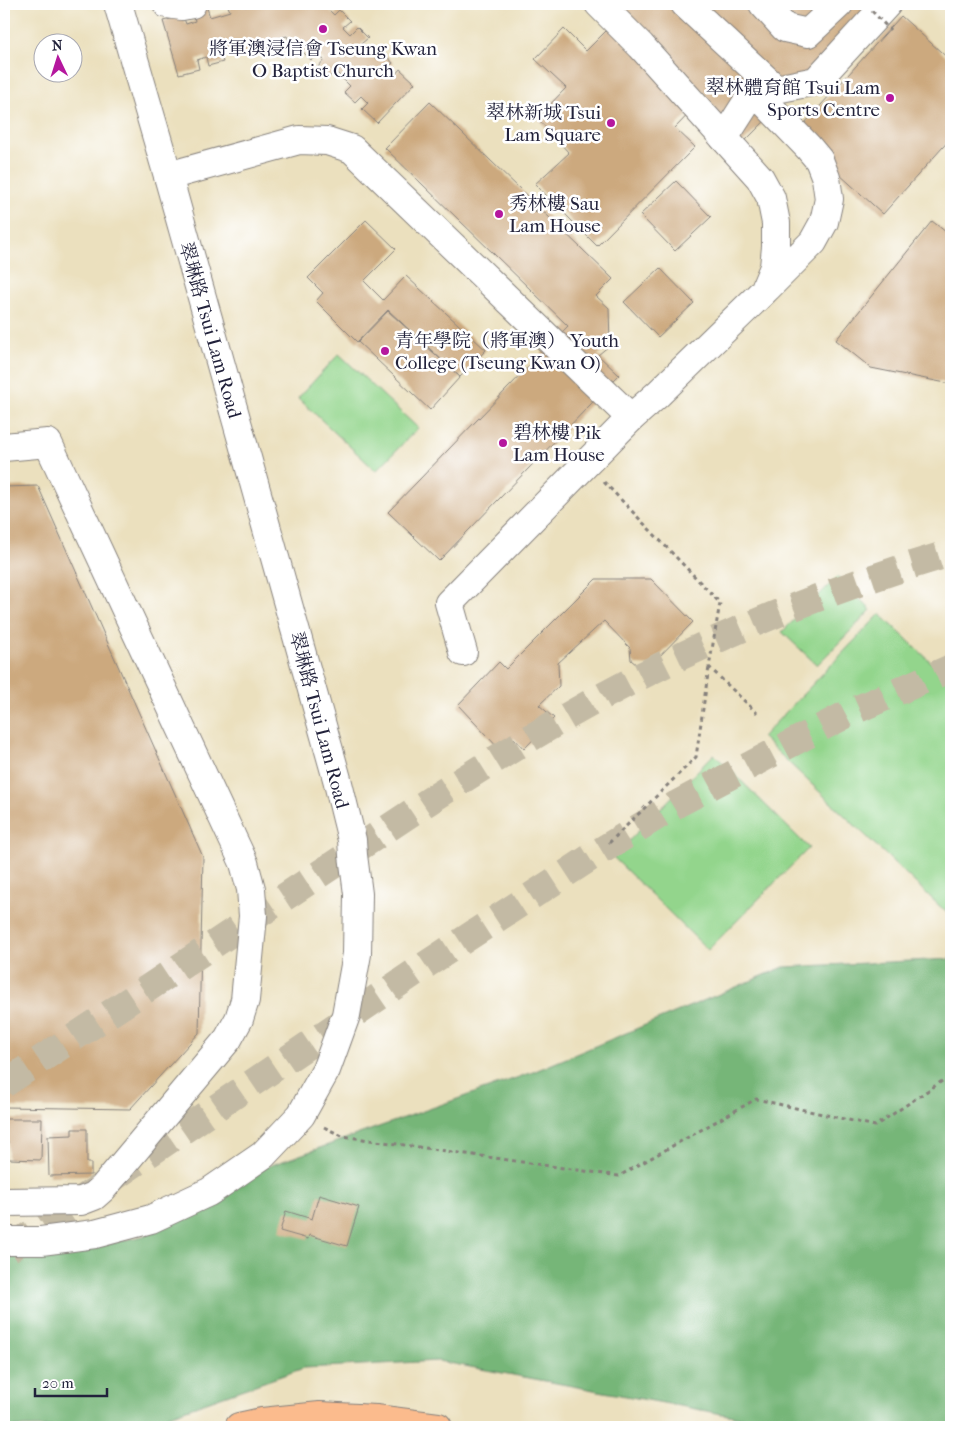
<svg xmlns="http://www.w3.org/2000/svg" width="955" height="1431" font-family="'IM FELL French Canon','Noto Serif TC',serif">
<rect width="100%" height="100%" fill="#fff"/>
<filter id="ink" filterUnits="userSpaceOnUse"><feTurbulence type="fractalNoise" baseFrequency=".02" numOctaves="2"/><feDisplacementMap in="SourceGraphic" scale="10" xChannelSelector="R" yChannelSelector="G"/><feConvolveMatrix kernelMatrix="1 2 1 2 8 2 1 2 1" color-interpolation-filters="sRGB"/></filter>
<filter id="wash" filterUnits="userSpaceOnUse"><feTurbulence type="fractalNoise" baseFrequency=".0096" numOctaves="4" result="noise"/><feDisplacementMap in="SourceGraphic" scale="20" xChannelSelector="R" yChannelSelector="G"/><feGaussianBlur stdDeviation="1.12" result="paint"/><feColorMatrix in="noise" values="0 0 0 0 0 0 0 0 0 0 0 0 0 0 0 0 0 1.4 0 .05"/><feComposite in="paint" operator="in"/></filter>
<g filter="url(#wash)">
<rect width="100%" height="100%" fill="#ebe0be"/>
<g fill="#93d58c" stroke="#5a7c64">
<path d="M339,354l79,74 -42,43 -78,-73z"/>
<path d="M837,577l34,33 -54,55 -35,-33z"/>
<path d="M880,614l71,67v228l-4,4 -185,-176z"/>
<path d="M714,754l95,94 -101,102 -95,-93z"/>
</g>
<path fill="#76b678" stroke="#4c6c5a" d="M951,959v468h-159l-354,-66 -134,7 -169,59h-131v-170h29l54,-8 56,-13 58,-28 54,-37 278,-99 251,-105z"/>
<g id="blocks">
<g fill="#cca97e">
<path d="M227,4h16l1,3 10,-3h76l1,1 -4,3 7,7 5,-5 11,11 -7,6 7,7 7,-7 11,11 -7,6 16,15 6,-7 10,11 -6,6 7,7 6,-7 15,14 -38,40 -15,-14 6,-6 -7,-7 -6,6 -11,-10 6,-6 -15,-15 -6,6 -11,-10 6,-7 -7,-6 -6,6 -10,-10 4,-5 -7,-8 -9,3 -2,-4 -8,2 2,6 -14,4 -3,-8 -9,3 2,9 -14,3 -3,-8 -20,6 3,9 -15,4 -2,-9 -9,3 2,9 -20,5 -16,-53 20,-5 3,8 9,-3 -2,-8 14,-5 3,9 20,-6z"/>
<path d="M609,4h272l-139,140 -43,-41 -24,25 20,19 -98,99 -62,-62 34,-31 -32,-35 29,-30 -31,-29 29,-30 22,22 35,-35z"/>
<path d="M901,16l50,45v77l-68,76 -88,-80z"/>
<path d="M430,102l183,177 -17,17 13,12 1,37 -12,10 21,20 -180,186 -51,-49 180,-186 -183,-178z"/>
<path d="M676,181l35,36 -36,34 -35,-36z"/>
<path d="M366,220l30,29 -32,32 19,19 23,-24 80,74 -26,27 -72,-67 -31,32 -41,-41 7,-8 -15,-15z"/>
<path d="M932,221l19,15v148l-80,-16 -35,-28z"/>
<path d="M660,268l34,35 -36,34 -34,-35z"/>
<path d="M388,311l72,66 -30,33 -72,-68z"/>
<path d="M38,486l165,371 -4,176 -69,76 -126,-2v-620z"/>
<path d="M596,579h55l42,43 -43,44 -13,-1 -6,-5 -1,-12 -26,-27 -46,42 1,23 -20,19 15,13 -30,31 -10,-11 -13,13 -43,-46 41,-43 7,7z"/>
<path d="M4,1119h38l-1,41 -33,-1v-18h-4z"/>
<path d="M72,1129h15v34h4v12l-42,1 -1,-40 24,-1z"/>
<path d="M319,1195l40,12 -12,39 -38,-11 -1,4 -28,-8 6,-20 26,8z"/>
</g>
</g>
</g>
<g filter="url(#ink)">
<use href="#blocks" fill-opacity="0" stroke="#86817c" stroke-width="1"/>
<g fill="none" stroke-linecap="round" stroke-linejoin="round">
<g stroke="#c3baa4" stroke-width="28" stroke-dasharray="28 14" stroke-linecap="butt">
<path d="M4,1084l425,-283c47,-30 94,-59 142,-87 120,-69 248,-122 380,-161"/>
<path d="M9,1249l418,-285 172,-112 78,-48 94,-50 80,-42 100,-44"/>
</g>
<defs>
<g id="minor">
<path d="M167,4l15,2 10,-2"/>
<path d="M685,4l91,85 40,-8 71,-77"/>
<path d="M763,4l22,24 23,5 31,-29"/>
<path d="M724,138l30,-47 54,56 11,13 7,18 3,21 -5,23 -11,20 -46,46"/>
<path d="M168,176l131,-36 28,1 25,8 279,269 27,-24 106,-103 10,-24 2,-20v-24l-5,-25 -11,-20 -119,-132 -42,-42"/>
<path d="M4,447l44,-4 196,420 7,26 2,27 -8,84 -6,19 -11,20 -125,149 -9,8 -13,5 -77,1"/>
<path d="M463,652l-14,-49 182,-185"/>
<path d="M4,1241h37l54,-7 56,-15 58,-27 54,-37 38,-40 25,-45 20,-55 11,-61 1,-60 -5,-39 -1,-15 -15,-61 -169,-603 -50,-172"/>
</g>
<path id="major" d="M239,1427l23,-5 58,-6 56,3 62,8"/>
</defs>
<use href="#minor" stroke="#86817c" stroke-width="30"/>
<use href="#major" stroke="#86817c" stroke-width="30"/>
<g stroke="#86817c" stroke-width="3" stroke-dasharray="4 4" stroke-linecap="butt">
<path d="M535,212l20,-18"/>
<path d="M604,482l116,121 -11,64 48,46"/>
<path d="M609,843l87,-86 13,-90"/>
<path d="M324,1127l18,9 277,40 137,-77 119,27 76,-51"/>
</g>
<use href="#minor" stroke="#fff" stroke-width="28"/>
<use href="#major" stroke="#fbbb8d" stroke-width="28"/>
<path stroke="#86817c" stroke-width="3" stroke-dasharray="4 4" stroke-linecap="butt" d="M872,11l18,19"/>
</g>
</g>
<g fill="#b5179e" stroke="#fff" stroke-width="2">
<circle cx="323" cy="29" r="5"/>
<circle cx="890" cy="98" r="5"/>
<circle cx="611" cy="123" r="5"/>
<circle cx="499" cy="214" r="5"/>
<circle cx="385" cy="351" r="5"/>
<circle cx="503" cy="443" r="5"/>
</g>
<g text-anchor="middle" stroke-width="5" stroke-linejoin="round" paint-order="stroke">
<g font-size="19" fill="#22223b" stroke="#fff" text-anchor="start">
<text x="323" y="55" text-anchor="middle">將軍澳浸信會 Tseung Kwan<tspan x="323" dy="22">O Baptist Church</tspan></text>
<text x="880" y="94" text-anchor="end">翠林體育館 Tsui Lam<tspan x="880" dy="22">Sports Centre</tspan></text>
<text x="601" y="119" text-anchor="end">翠林新城 Tsui<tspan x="601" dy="22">Lam Square</tspan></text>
<text x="509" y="210">秀林樓 Sau<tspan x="509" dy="22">Lam House</tspan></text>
<text x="395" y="347">青年學院（將軍澳） Youth<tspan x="395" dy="22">College (Tseung Kwan O)</tspan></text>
<text x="513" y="439">碧林樓 Pik<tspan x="513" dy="22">Lam House</tspan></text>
</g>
<g font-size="19" fill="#22223b" stroke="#fff">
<text transform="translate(211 330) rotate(74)" y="7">翠琳路 Tsui Lam Road</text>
<text transform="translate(320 720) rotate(75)" y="7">翠琳路 Tsui Lam Road</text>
</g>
</g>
<rect width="955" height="1431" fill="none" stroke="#fff" stroke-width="20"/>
<g transform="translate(58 58) rotate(356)"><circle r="24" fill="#ffffff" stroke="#a7a7b1"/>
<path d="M0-4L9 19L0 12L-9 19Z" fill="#b5179e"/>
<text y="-8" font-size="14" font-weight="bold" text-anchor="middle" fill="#22223b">N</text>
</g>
<path d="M35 1388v8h72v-8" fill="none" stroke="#22223b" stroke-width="2.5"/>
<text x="42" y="1388" font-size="15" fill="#22223b" stroke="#ffffff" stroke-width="4" paint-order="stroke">20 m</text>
</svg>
